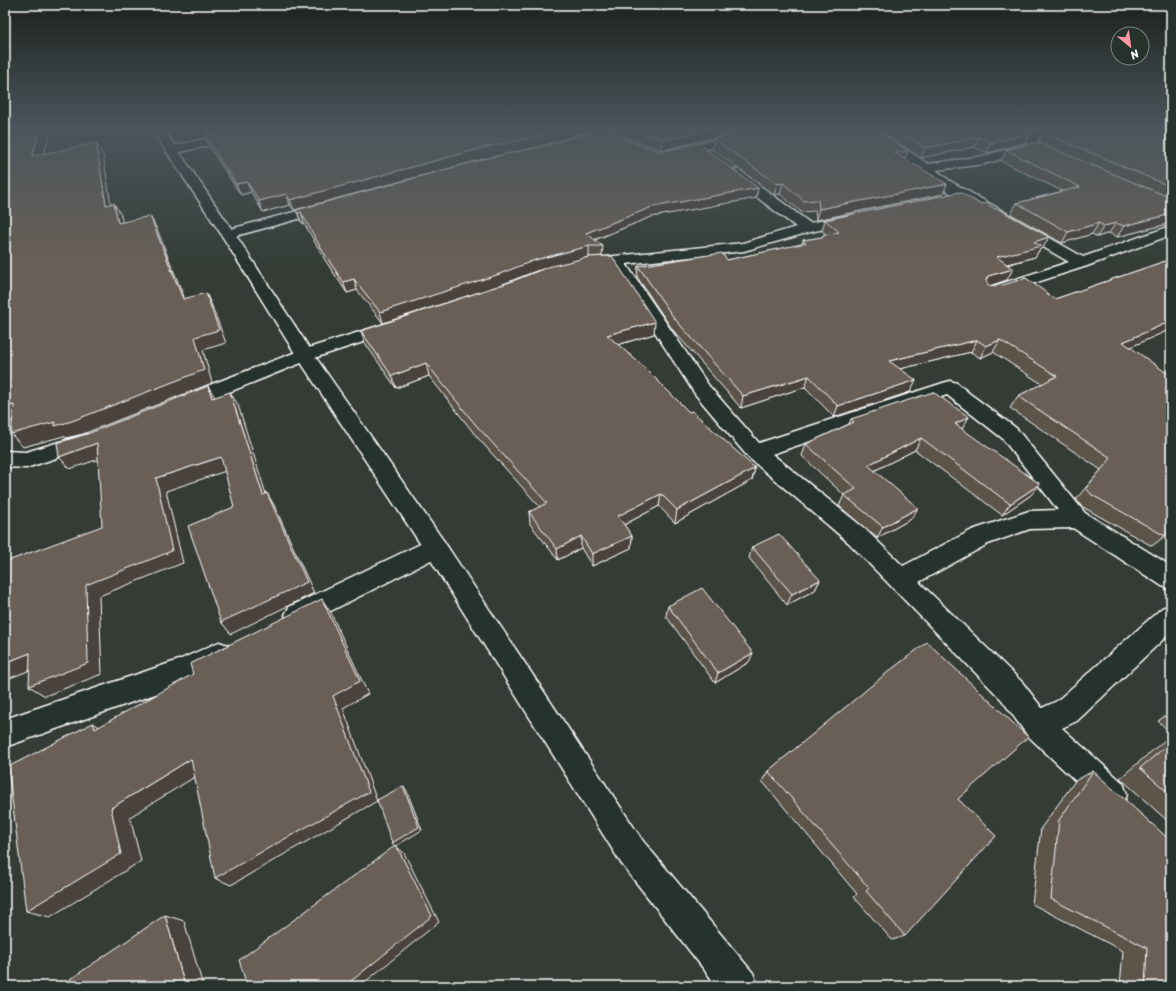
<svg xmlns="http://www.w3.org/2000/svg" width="1176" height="991" font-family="Sriracha,sans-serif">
<rect width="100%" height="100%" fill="#343c35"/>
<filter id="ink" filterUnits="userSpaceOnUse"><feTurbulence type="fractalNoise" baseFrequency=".025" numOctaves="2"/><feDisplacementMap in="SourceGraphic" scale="8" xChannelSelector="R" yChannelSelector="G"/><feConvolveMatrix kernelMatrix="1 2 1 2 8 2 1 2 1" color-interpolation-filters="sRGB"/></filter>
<g filter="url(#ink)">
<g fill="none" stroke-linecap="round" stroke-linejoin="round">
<defs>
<g id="minor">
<path d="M257,128h21l-6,3 -100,23 -6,-4 6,-4z"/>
<path d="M763,128h19l-2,2 -107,28 -6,-4 2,-3z"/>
<path d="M861,128h13l54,36 55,-8 44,-12 -1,-7 12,-9h13l-13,10 1,6 21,9 2,3 -2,3h-8l-20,-9 -48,14 -48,6 14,11 133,76 88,-31v9l-84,31 -81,26 -6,2 -6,-2 -2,-3 2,-3 75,-24 -129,-75 -18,-16z"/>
<path d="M734,169l5,1 71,53 42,-8 5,1 2,3 -2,3 -47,10 -66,19 -118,13 83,122 50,57 184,-60 7,-2 7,2 13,11 46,34 69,85 86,53v23l-9,-3 -89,-58 -43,1 -42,15 -69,38 103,100 20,26 15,-7 105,-93 9,-3v27l-94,89 -15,7 61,55 4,11 -4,11 -11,4 -11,-4 -74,-70 -25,-35 -153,-157 -101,-86 -53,-63 -83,-128 -27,3 -5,-2 -3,-3 3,-3 5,-2 158,-16 53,-16 -67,-51 -1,-3zM947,395l55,43 56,72 -29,1 -57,19 -69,36 -38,-37 -93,-75z"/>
<path d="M327,203l5,1 2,3 -2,3 -104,28 -5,-1 -2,-3 2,-3z"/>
<path d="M391,322l6,1 3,4 -3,4 -86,28 -119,48 -7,2 -7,-2 -3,-5 3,-5 121,-46z"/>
<path d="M86,434l7,2 3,5 -3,5 -67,22 -21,-1v-16l21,1z"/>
<path d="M435,537l8,3 4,7 -4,7 -136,69 -9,3 -9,-3 -4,-8 4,-8z"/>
<path d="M219,642l9,3 4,9 -4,9 -33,17 -190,67v-28l174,-59z"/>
</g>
<path id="secondary" d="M151,128h12l72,106 77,118 131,188 200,301 110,132 5,13h-41l-96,-123 -194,-309 -131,-199 -75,-121z"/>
</defs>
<use href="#minor" stroke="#fff" stroke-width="3"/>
<use href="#secondary" stroke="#fff" stroke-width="3"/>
<use href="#minor" fill="#26332d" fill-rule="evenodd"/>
<use href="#secondary" fill="#26332d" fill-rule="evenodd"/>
</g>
<g fill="#5b524a" stroke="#fff">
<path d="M203,128h387v2l-48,16 -55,12 -193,52 -4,-5 -27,7 -12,-20 -10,3 -32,-48 -4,-10 5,-1z"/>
<path d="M608,128h148l-94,22 -29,-10z"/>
<path d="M876,128h160l-6,3 -5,12 -38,10 -13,-6 -53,11z"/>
<path d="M1171,128v95l-54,14 -8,-4 -12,4 -5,-3 -30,9 -51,-29 6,-11 45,-12 -61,-30 5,-11 34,-7v-4l5,-10z"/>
<path d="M624,139l134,49 -2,10 -105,19 -56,23 8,6 -1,10 -13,1 -30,7 95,70 -36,11 71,67 66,56 -3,12 -77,43 -16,-17 -35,19 8,11 -1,12 -39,18 -11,-18 -23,12 -28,-36 -1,-12 11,-5 -63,-70 -48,-61 -33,12 -31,-45 -4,-12 149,-49 36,-14 -10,3 -38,15 -115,37 -26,-33 -10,3 -22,-33 -21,-37h-2l-2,-3 -4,-10z"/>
<path d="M714,139l191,20 38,35 -127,26 -1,-9 -14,1 -21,-18 -6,1 -62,-46z"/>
<path d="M980,204l15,5 54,28 -6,11 -3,1 -5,8 -28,8v15l-17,5 6,2 59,12 116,-40v70l-41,18 40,153 -5,36 -13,10 -71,-40 -5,-7 25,-29 -91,-62 8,-12 24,-12 -49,-32 -13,6 -9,-6 -71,17 10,23 -76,25 -29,-30 -64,21 -69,-79 -35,-52 1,-11 89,-6 75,-16 1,-4 19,-3 1,-2 3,-1 -4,-3 3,-11z"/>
<path d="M851,419l110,10 70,66 -29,20 -87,-65 -41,21 37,48 -34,19 -38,-32 5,-11 -42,-39 4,-12 43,-20z"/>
<path d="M752,547l68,33 -5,10 -28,15 -38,-47z"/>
<path d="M668,606l81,56 -34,21 -49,-67z"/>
<path d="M1171,712v21l-13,-12z"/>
<path d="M1171,735v89l-51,-46z"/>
<path d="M768,771l190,28 -53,137 -13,4 -38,-43 3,-3 -95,-113z"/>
<path d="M1093,771l78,215h-51l3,-35 -91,-47 9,-76 34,-47z"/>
</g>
<g fill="#4a423c" stroke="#fff">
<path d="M41,128h11l-13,39 -7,-11z"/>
<path d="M207,128h44l-41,8z"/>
<path d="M566,128h24v2l-48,16 -55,12 -193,52 -4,-10 196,-53z"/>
<path d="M716,128h40l-94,22 1,-10z"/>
<path d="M1031,128h5l-6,3z"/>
<path d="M1030,133l-5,10 -38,10 4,-10z"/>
<path d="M979,137l-5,10 -53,11 4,-10z"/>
<path d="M96,143l7,12 10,62 -7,-12z"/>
<path d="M908,151l-4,10 -9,-8z"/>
<path d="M247,182l4,10 -10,3 -5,-11z"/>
<path d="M783,183l-3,11 -6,1 3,-11z"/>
<path d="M947,184l-4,10 -127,26 3,-11z"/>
<path d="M758,188l-2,10 -105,19 -65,26v-10l66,-26z"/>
<path d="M286,194l4,11 -27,7 -4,-11z"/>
<path d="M114,203l7,12 4,20 -7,-12z"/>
<path d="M301,212l3,11h-2l-4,-10z"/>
<path d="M1171,214v9l-54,14 7,-11z"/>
<path d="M150,216l7,13 33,83 -7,-13z"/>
<path d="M1099,223l-7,11 -30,9 6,-11z"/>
<path d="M1116,223l-7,10 -12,4 7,-11z"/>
<path d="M1049,237l-6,11 -3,1 -5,8 -44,11 6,-11 37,-15z"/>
<path d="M589,246v11l-53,14 -38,15 -115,37 -3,-11 155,-52z"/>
<path d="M1013,269l-6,11 -24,8 3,-8 2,-4z"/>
<path d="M354,279l3,11 -10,3 -4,-11z"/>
<path d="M206,293l6,13 14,37 -23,7 9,33 -129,51 -17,4 -2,-2 -41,11 -12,-13 184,-97z"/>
<path d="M1171,321v8l-56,25 8,-12z"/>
<path d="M655,322l-1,12 -47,14v-13z"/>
<path d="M977,340l-6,12 -88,21 6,-12z"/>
<path d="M1000,340l-7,12 -13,6 6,-12z"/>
<path d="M426,363l3,13 -33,12 -4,-12z"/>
<path d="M809,376l-4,11 -64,21 2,-12z"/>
<path d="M916,380l-6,12 -76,25 4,-11z"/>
<path d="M208,386l8,13 -4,-1z"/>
<path d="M230,392l8,13 32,102 -7,-12z"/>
<path d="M14,405l12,13 -21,5v-16z"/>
<path d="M969,417l-7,12 -7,-5z"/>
<path d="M921,438l-6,12 -53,27 6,-12z"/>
<path d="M97,443l11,13 -38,13 -11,-12z"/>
<path d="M221,457l8,13 -63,21 17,72 -84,33 3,78 -57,22 -16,-10 57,-101 70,-107z"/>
<path d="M755,468l-3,12 -77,43 2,-13z"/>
<path d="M1040,484l-9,11 -29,20 8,-11z"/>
<path d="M267,493l7,12 40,88 -83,41 -10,-12z"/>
<path d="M661,494l-2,12 -41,22v-12z"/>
<path d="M1171,496v3l-16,10 12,-11z"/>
<path d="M918,508l-7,11 -34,19 6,-11z"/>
<path d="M581,536v12l-23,12 -1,-11z"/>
<path d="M632,536l-1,12 -39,18v-12z"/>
<path d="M820,580l-5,10 -28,15 5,-11z"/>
<path d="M322,599l9,14 37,81 -25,14 34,93 -146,84 -16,-7 118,-182z"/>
<path d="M30,653l16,11 -41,16v-17z"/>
<path d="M753,653l-4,9 -34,21 3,-10z"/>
<path d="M93,723l18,11 -16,-5z"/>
<path d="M191,759l15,11 -76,47 11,44 -91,56 -24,-6 85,-103z"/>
<path d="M403,786l3,3 16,41 -26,16 8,7 35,69 -79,64h-15l50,-140 -3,-3z"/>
<path d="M165,915l19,6 19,65h-18z"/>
<path d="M441,980l6,2 3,4h-5z"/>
</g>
<g fill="#6a5f56" stroke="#fff">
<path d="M5,128h36l-9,28 64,-13 10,62 8,-2 4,20 32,-7 33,83 23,-6 13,37 -24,7 9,33 -132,51 -17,5v-4l-44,12 3,-29 -9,2z"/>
<path d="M246,128h320l-25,8 -55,11 -196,53 -4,-6 -27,7 -12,-19 -11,2 -31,-47z"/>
<path d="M602,128l22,11 37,13 37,-9 60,45 -106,19 -66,26 17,13h-14l-54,14 -38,15 -117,37 -26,-33 -11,3 -21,-32 -21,-38 -3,1 -2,-3 196,-53 57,-12z"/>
<path d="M629,128h87l-53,12z"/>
<path d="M758,128h117l33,23 -13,2 52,31 -128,25 -1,-9 -14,1 -21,-18 -6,1 -63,-45z"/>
<path d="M895,128h122l13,3v2l-39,10 -12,-6 -54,11z"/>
<path d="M1046,128h125v59l-126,-54v-4z"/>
<path d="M1037,142l134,56v16l-47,12 -8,-3 -12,3 -5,-3 -31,9 -51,-29 63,-16 -74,-37z"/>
<path d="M960,192l20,12 6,-1 9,6h3l51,28 -15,5 7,4 -44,11 16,12 -25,7 -2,4 2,5 8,2 30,-9 29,21 116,-40v62l-48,21 48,34v120l-4,2 4,2v27l-6,9 -73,-41 -6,-7 25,-30 -93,-62 39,-20 -57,-36 -14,6 -9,-6 -88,21 27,19 -78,26 -29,-30 -66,20 -69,-78 -36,-52 84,-13 5,7 79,-17 -3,-3 20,-3v-2l16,-3 -14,-12z"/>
<path d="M612,256l43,66 -48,13 37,32 45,45 3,-1 63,57 -78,42 -16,-16 -43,22 14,20 -40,18 -11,-18 -24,13 -28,-37 18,-9 -72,-79 -49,-61 -34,13 -31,-45 149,-49 38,-15 41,-10z"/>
<path d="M208,386l4,12 18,-6 33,103 4,-2 40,89 -86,40 -33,-96 46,-19 -13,-50 -65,21 16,73 -86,34 2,78 -59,23 1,-33 -25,10v-101l97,-36 -5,-83 -38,14 -2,-14 30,-9z"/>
<path d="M933,392l36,25 -14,7 85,60 -30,20 -89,-66 -53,27 50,43 -35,19 -39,-32 12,-6 -50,-45 48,-22 -3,-3z"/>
<path d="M779,534l41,46 -28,14 -40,-47z"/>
<path d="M702,588l51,65 -35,20 -50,-67z"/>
<path d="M322,599l38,82 -27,15 36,96 -154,86 -24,-119 -80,49 10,46 -95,57 -18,-144 85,-44 2,6 98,-55 -3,-10z"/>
<path d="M927,642l101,95 -70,62 38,37 -91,100 -39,-45 3,-3 -101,-117 120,-99z"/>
<path d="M1171,742v53l-31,-27z"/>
<path d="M1093,771l78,70v145h-26l2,-38 -96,-49 8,-79z"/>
<path d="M403,786l16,41 -27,16 -15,-43z"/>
<path d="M396,845l36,71 -87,70h-98l-8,-26z"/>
<path d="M165,915l20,71h-125z"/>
<path d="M441,980l4,6h-11z"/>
</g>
</g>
<linearGradient id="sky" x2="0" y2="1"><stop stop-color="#1d211d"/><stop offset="0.48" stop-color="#4a565c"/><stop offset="1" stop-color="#4a565c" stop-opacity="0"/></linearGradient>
<rect width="1176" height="267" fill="url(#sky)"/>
<rect width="1176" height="991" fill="none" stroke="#26332d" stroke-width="20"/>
<rect x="10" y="10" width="1156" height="971" fill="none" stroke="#fff" stroke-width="1.5" filter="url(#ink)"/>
<g transform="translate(1130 46) rotate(151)"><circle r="19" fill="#26332d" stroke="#7d8581"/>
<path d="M0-3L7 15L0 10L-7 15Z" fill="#ff9aa2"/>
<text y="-6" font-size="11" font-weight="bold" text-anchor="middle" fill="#ffffff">N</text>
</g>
</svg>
